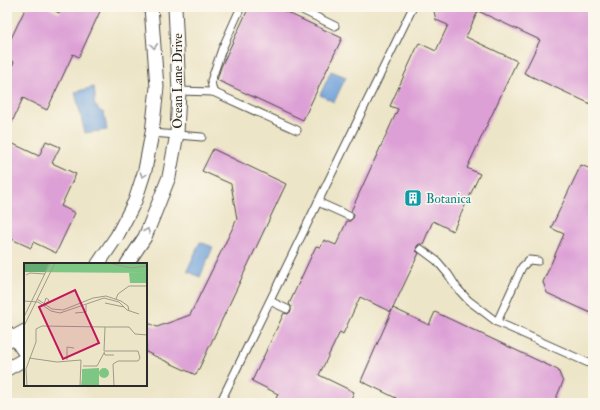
<svg xmlns="http://www.w3.org/2000/svg" width="600" height="410" font-family="'IM FELL Double Pica',serif">
<rect width="100%" height="100%" fill="#fbf7ec"/>
<filter id="ink" filterUnits="userSpaceOnUse"><feTurbulence type="fractalNoise" baseFrequency=".025" numOctaves="2"/><feDisplacementMap in="SourceGraphic" scale="8" xChannelSelector="R" yChannelSelector="G"/><feConvolveMatrix kernelMatrix="1 2 1 2 8 2 1 2 1" color-interpolation-filters="sRGB"/></filter>
<filter id="wash" filterUnits="userSpaceOnUse"><feTurbulence type="fractalNoise" baseFrequency=".012" numOctaves="4" result="noise"/><feDisplacementMap in="SourceGraphic" scale="16" xChannelSelector="R" yChannelSelector="G"/><feGaussianBlur stdDeviation="0.9" result="paint"/><feColorMatrix in="noise" values="0 0 0 0 0 0 0 0 0 0 0 0 0 0 0 0 0 1.4 0 .05"/><feComposite in="paint" operator="in"/></filter>
<g filter="url(#wash)">
<rect width="100%" height="100%" fill="#ede5c7"/>
<g fill="#6ea0d9" stroke="#4c6682">
<path d="M331,71l15,6 -12,25 -14,-7z"/>
<path d="M94,87l1,9 -1,8 6,7 4,2 3,17 -22,3 -10,-41z"/>
<path d="M200,242l13,5 -13,30 -13,-6z"/>
</g>
<g id="blocks">
<g fill="#dda0d6">
<path d="M26,7h21l12,6 3,-6h40l-23,50 -6,-3 -26,56 -24,-12 -16,35v-56l7,-15 -7,-3v-12z"/>
<path d="M249,7h26l67,31 -39,82 -86,-40 4,-13z"/>
<path d="M433,7h160v98l-69,-32 16,-33 -62,-29 -12,26 51,24 -50,107 13,6 -27,57 -20,-10 -10,23h-4l-2,2 -1,5 3,2 -28,59 -31,-15 -17,37 -3,-2 -21,43 35,17 -5,11h-75l4,-9 -26,-13 32,-68 4,1 3,-3v-5l-2,-2 27,-58 5,1 3,-7 12,5 11,-24h3l3,-3 1,-3 -3,-4 47,-102 -8,-3 29,-63 17,8 12,-26 -12,-5z"/>
<path d="M7,141l32,15 7,-15 14,6 -8,16 24,11 -15,32 14,7 -19,40 -23,-11 -2,6 -24,-11z"/>
<path d="M213,149l73,35 -90,191 -50,-23v-30l11,5 33,-12 47,-96 -6,-35 -29,-13z"/>
<path d="M581,165l12,5v144l-46,-21 -4,-11 21,-48 -13,-6z"/>
<path d="M393,308l36,17 6,-13 123,58 5,12 -9,21h-161l3,-5 -35,-17z"/>
</g>
</g>
</g>
<g filter="url(#ink)">
<use href="#blocks" fill-opacity="0" stroke="#484742" stroke-width="1"/>
<g fill="none" stroke-linecap="round" stroke-linejoin="round">
<defs>
<g id="lane">
<path d="M296,7l39,19"/>
<path d="M179,91l34,1 84,38"/>
<path d="M213,92l-2,-11 11,-32 19,-42"/>
<path d="M152,133l50,4"/>
<path d="M318,202l31,14"/>
<path d="M421,249l16,12 11,13 9,14 11,12 29,22"/>
<path d="M538,261l-9,-1 -7,7 -25,55 96,43"/>
<path d="M270,301l17,8"/>
<path d="M7,328l7,9"/>
<path d="M7,401l1,2"/>
<path d="M220,403l193,-396"/>
</g>
<g id="street">
<path d="M98,264l19,-28 18,-35 10,-31 7,-37 5,-46 -6,-80"/>
<path d="M127,264l18,-27 24,-60 8,-43 2,-43 -4,-84"/>
<path d="M14,337l11,16"/>
<path d="M7,341l18,-10"/>
<path d="M7,369l18,-10"/>
</g>
</defs>
<use href="#lane" stroke="#484742" stroke-width="9"/>
<use href="#street" stroke="#484742" stroke-width="15"/>
<use href="#lane" stroke="#fff" stroke-width="7"/>
<use href="#street" stroke="#fff" stroke-width="13"/>
</g>
<defs><path id="oneway-chevron" d="M-2-3.5L2.5 0L-2 3.5" fill="none" stroke-width="1.6" stroke-linecap="round" stroke-linejoin="round"/></defs>
<g stroke="#a0a0a0">
<use href="#oneway-chevron" transform="translate(154 46) rotate(86)"/>
<use href="#oneway-chevron" transform="translate(143 175) rotate(108)"/>
<use href="#oneway-chevron" transform="translate(147 231) rotate(-68)"/>
</g>
</g>
<defs>
<symbol id="building-square" viewBox="-11 -11 22 22"><rect x="-9" y="-9" width="18" height="18" rx="4" fill="#0f9aa8" stroke="#fbf7ec"/><path d="M-4-6H4V6H1V3H-1V6H-4ZM-2.5-4.3h1.7v1.8h-1.7ZM.8-4.3h1.7v1.8H.8ZM-2.5-1h1.7V.8h-1.7ZM.8-1h1.7V.8H.8Z" fill="#fff"/></symbol>
</defs>
<g fill-rule="evenodd">
<use href="#building-square" x="403" y="188" width="20" height="20"/>
</g>
<g text-anchor="middle" stroke-width="3" stroke-linejoin="round" paint-order="stroke">
<g font-size="13" fill="#2b2b2b" stroke="#fbf7ec">
<text transform="translate(177 81) rotate(-90)" y="5">Ocean Lane Drive</text>
</g>
<g font-size="13" fill="#0d838f" stroke="#fbf7ec" text-anchor="start">
<text x="426" y="203">Botanica</text>
</g>
</g>
<g transform="translate(24 263)">
<rect width="123" height="123" fill="#ede5c7"/>
<path d="M0,0h123v10l-123,-1zM105,10h18v10h-17zM75 110a5 5 0 1 1 10 0a5 5 0 1 1-10 0ZM75,105v18h-18l1,-8h14h-14v-9z" fill="#7dc683"/>
<path d="M0,0h25l-4,9h-21z" fill="#66ab71"/>
<path fill="none" stroke="#9f9b89" stroke-width="1" d="M85,0l22,5 16,-2M2,12l4,-2 15,1M13,36l15,10 11,1 30,-12 13,-2 15,5 7,5 1,5M92,36l2,-5 11,-8h18M0,38l14,1 13,9 9,2 44,-15 15,4 8,8 12,4M81,40l19,4M20,41l2,-6 3,2 -4,6M51,50l11,-1v-8M0,54l26,-54M0,63l31,-63M81,64h24l6,7 12,1M80,89l1,3h9M5,95l28,4 24,-2 -1,26M43,97v-13l7,1M59,103h14l7,-13M3,123l-1,-17 10,-27v-13l6,-3 63,1 -1,24h34l2,7 -2,3h-20l-5,3 1,22"/>
<path fill="#c2185b" fill-opacity="0.15" stroke="#c2185b" stroke-width="2" d="M51,27l24,53 -36,16 -24,-52z"/>
<rect width="123" height="123" fill="none" stroke="#2b2b2b" stroke-width="2"/>
</g>
<rect width="600" height="410" fill="none" stroke="#fbf7ec" stroke-width="24"/>
</svg>
